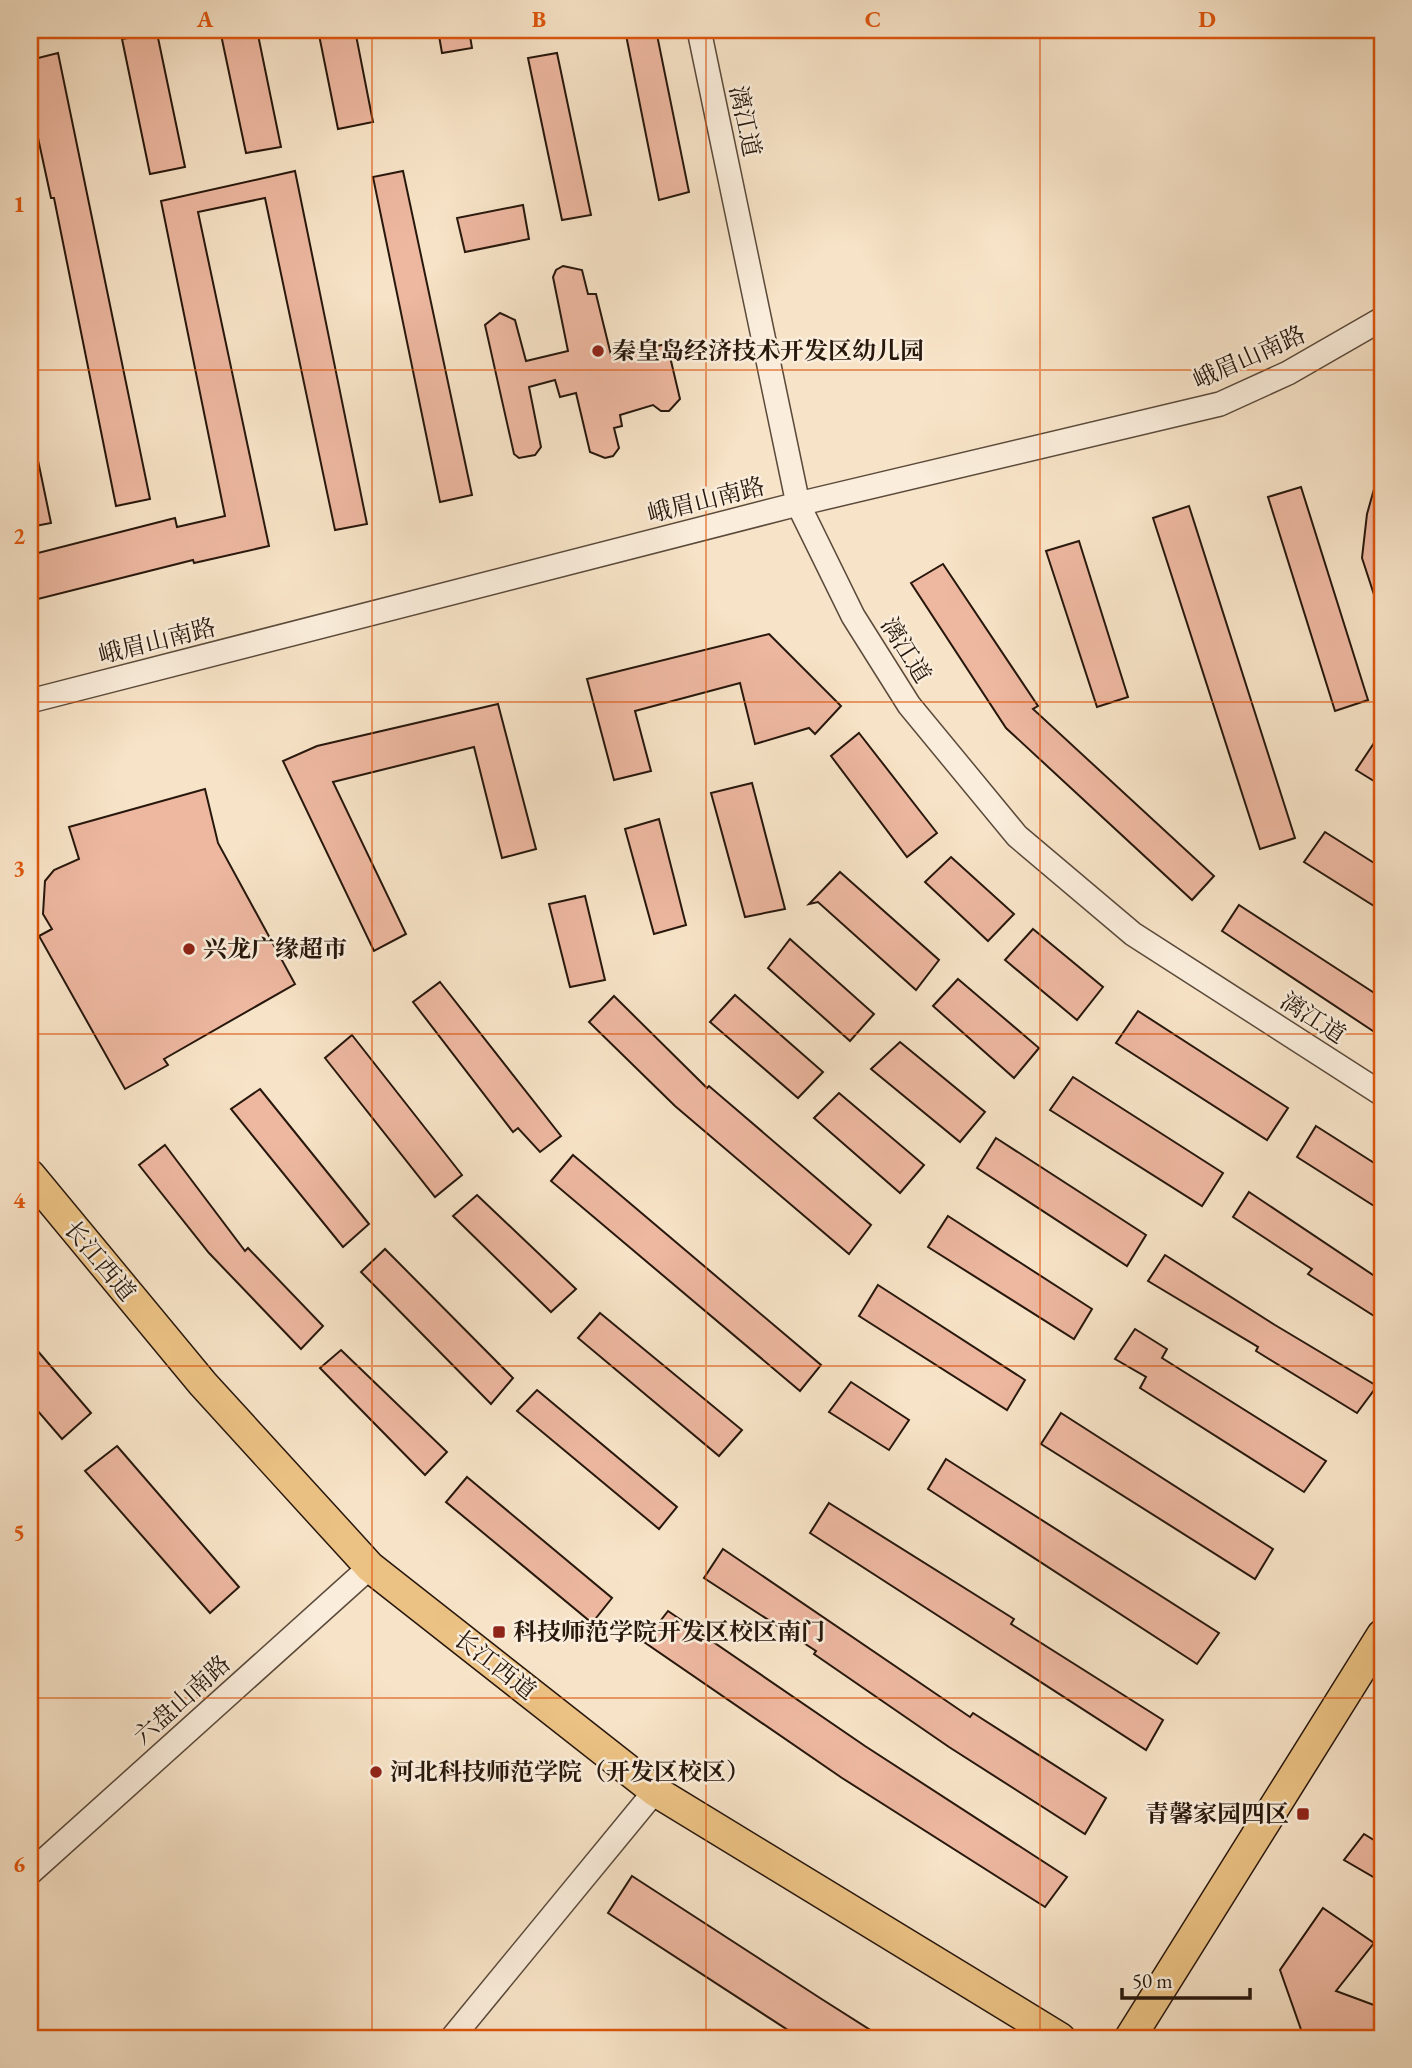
<svg xmlns="http://www.w3.org/2000/svg" width="1412" height="2068" font-family="'EB Garamond','Noto Serif SC',serif">
<rect width="100%" height="100%" fill="#f7e3c7"/>
<filter id="stains"><feTurbulence type="fractalNoise" baseFrequency=".00286" numOctaves="4"/><feColorMatrix values="0 0 0 0 .2 0 0 0 0 .09 0 0 0 0 .02 0 0 0 .5 -.17"/></filter>
<radialGradient id="worn" r=".72"><stop offset=".6" stop-color="#630" stop-opacity="0"/><stop offset="1" stop-color="#630" stop-opacity=".3"/></radialGradient>
<g fill="#edb7a0" stroke="#27170c" stroke-width="2">
<path d="M220,30h37l24,117 -35,6z"/>
<path d="M318,30h37l18,92 -35,7z"/>
<path d="M438,30h31l3,18 -30,5z"/>
<path d="M625,30h31l33,162 -30,8z"/>
<path d="M157,33l28,134 -35,7 -28,-135z"/>
<path d="M58,53l92,446 -34,7 -62,-308h-3l-21,-97v-41z"/>
<path d="M557,53l34,162 -29,5 -34,-162z"/>
<path d="M295,171l72,353 -32,6 -70,-332 -67,14 71,334 -75,17 -1,-3 -163,41v-46l145,-37 2,9 48,-11 -64,-315z"/>
<path d="M403,171l69,324 -32,7 -67,-325z"/>
<path d="M523,205l6,34 -64,13 -8,-34z"/>
<path d="M563,266l19,4 6,24h8l15,61 56,-11 13,55 -11,12h-8l-8,-6 -33,10 2,11 -8,2 5,20 -6,8 -8,2 -15,-6 -14,-59 -16,4 -5,-17 -26,7 12,60 -6,8 -16,3 -5,-4 -29,-129 15,-12 15,7 11,41 42,-10 -15,-74 3,-7z"/>
<path d="M30,451h6l15,72 -21,4z"/>
<path d="M1378,475l4,1 -2,137 -18,-55 5,-44z"/>
<path d="M1301,487l67,213 -33,11 -67,-214z"/>
<path d="M1189,506l106,332 -35,11 -107,-331z"/>
<path d="M1079,541l49,156 -31,10 -51,-156z"/>
<path d="M943,564l95,142 -5,3 181,167 -22,24 -186,-172 -95,-145z"/>
<path d="M769,634l72,72 -26,28 -6,-6 -54,16 -15,-61 -105,28 16,60 -37,9 -27,-101z"/>
<path d="M498,704l38,145 -34,9 -28,-111 -141,35 73,152 -32,17 -91,-190 34,-15z"/>
<path d="M1382,731v55l-26,-16z"/>
<path d="M859,733l78,100 -30,24 -76,-101z"/>
<path d="M752,783l33,126 -40,8 -34,-124z"/>
<path d="M205,789l13,54 77,141 -131,75 4,6 -43,24 -86,-153 13,-7 -9,-15 2,-33 9,-11 25,-11 -10,-32z"/>
<path d="M659,819l27,106 -32,9 -29,-105z"/>
<path d="M1325,832l57,36v43l-78,-49z"/>
<path d="M951,857l63,57 -26,27 -63,-59z"/>
<path d="M840,872l99,88 -23,30 -98,-88 -9,2z"/>
<path d="M585,896l20,84 -35,7 -21,-83z"/>
<path d="M1239,905l143,93v39l-160,-106z"/>
<path d="M1033,929l70,58 -26,33 -72,-60z"/>
<path d="M790,939l84,75 -24,27 -82,-73z"/>
<path d="M958,979l81,69 -25,30 -81,-72z"/>
<path d="M440,982l121,154 -21,16 -22,-24 -5,4 -100,-130z"/>
<path d="M735,995l88,77 -25,26 -88,-76z"/>
<path d="M614,996l93,92 2,-2 162,139 -22,29 -174,-148 -86,-84z"/>
<path d="M1138,1011l150,97 -21,32 -151,-97z"/>
<path d="M352,1035l110,140 -27,22 -110,-139z"/>
<path d="M900,1042l85,70 -25,30 -89,-73z"/>
<path d="M1073,1077l150,96 -21,33 -152,-96z"/>
<path d="M260,1089l109,135 -26,23 -112,-138z"/>
<path d="M839,1093l85,72 -24,28 -86,-75z"/>
<path d="M1316,1126l66,42v43l-85,-54z"/>
<path d="M996,1138l150,97 -19,31 -150,-98z"/>
<path d="M165,1145l80,106 3,-3 75,78 -22,23 -92,-96 -70,-88z"/>
<path d="M573,1155l248,210 -21,26 -249,-210z"/>
<path d="M1249,1192l133,89v40l-74,-47 4,-5 -79,-52z"/>
<path d="M477,1195l99,94 -25,23 -98,-96z"/>
<path d="M948,1216l144,93 -18,30 -146,-92z"/>
<path d="M385,1249l128,129 -22,26 -130,-132z"/>
<path d="M1165,1255l110,70 102,61 -20,27 -101,-62 2,-4 -110,-66z"/>
<path d="M878,1285l147,95 -18,30 -148,-94z"/>
<path d="M600,1313l142,117 -23,26 -141,-118z"/>
<path d="M1135,1329l32,20 -5,9 164,103 -22,31 -164,-104 6,-11 -31,-18z"/>
<path d="M30,1342l61,71 -29,26 -32,-37z"/>
<path d="M341,1350l106,102 -22,23 -105,-107z"/>
<path d="M851,1382l58,38 -20,30 -60,-38z"/>
<path d="M537,1390l140,117 -18,22 -142,-118z"/>
<path d="M1061,1413l212,136 -18,30 -214,-135z"/>
<path d="M117,1446l122,141 -29,26 -125,-142z"/>
<path d="M946,1459l273,174 -22,31 -269,-175z"/>
<path d="M467,1477l145,121 -20,25 -146,-121z"/>
<path d="M829,1503l185,116 -3,5 152,96 -17,30 -336,-217z"/>
<path d="M723,1549l247,168 3,-4 133,85 -21,36 -136,-87 -135,-93 2,-3 -112,-73z"/>
<path d="M668,1611l197,135 202,131 -22,30 -203,-129 -198,-136z"/>
<path d="M1364,1834l18,11v37l-38,-22z"/>
<path d="M632,1876l188,122 63,40h-93l4,-4 -186,-121z"/>
<path d="M1323,1908l51,35 -38,48 46,17v30h-78l-24,-68z"/>
</g>
<g fill="none" stroke-linecap="round" stroke-linejoin="round">
<defs>
<g id="minor">
<path d="M699,30l99,474 55,112 56,89 108,131 116,98 249,160"/>
<path d="M30,701l768,-197 422,-100 68,-31 94,-54"/>
<path d="M30,1873l340,-306"/>
<path d="M452,2038l203,-247"/>
</g>
<g id="major">
<path d="M30,1175l173,209 167,183 285,224 405,247"/>
<path d="M1130,2038l252,-403"/>
</g>
</defs>
<use href="#minor" stroke="#5b4a3b" stroke-width="26"/>
<use href="#major" stroke="#27170c" stroke-width="33"/>
<use href="#minor" stroke="#faeddb" stroke-width="23"/>
<use href="#major" stroke="#ecc284" stroke-width="30"/>
</g>
<path fill="none" stroke="#de560c" stroke-width="2" stroke-opacity="0.55" d="M372,30v2008M706,30v2008M1040,30v2008M30,370h1352M30,702h1352M30,1034h1352M30,1366h1352M30,1698h1352"/>
<g fill="#8f2418" stroke="#faeddb" stroke-width="2.5">
<circle cx="598" cy="351" r="7"/>
<circle cx="189" cy="949" r="7"/>
<rect x="492" y="1625" width="14" height="14" rx="3.5"/>
<circle cx="376" cy="1772" r="7"/>
<rect x="1296" y="1807" width="14" height="14" rx="3.5"/>
</g>
<g text-anchor="middle" stroke-width="5" stroke-linejoin="round" paint-order="stroke">
<g font-size="24" fill="#27170c" stroke="#faeddb">
<text transform="translate(745 121) rotate(78)" y="8">漓江道</text>
<text transform="translate(1249 357) rotate(-24)" y="8">峨眉山南路</text>
<text transform="translate(706 500) rotate(-14)" y="8">峨眉山南路</text>
<text transform="translate(157 641) rotate(-14)" y="8">峨眉山南路</text>
<text transform="translate(906 650) rotate(58)" y="8">漓江道</text>
<text transform="translate(1313 1018) rotate(33)" y="8">漓江道</text>
<text transform="translate(100 1261) rotate(50)" y="8">长江西道</text>
<text transform="translate(495 1665) rotate(38)" y="8">长江西道</text>
<text transform="translate(182 1700) rotate(-42)" y="8">六盘山南路</text>
</g>
<g font-size="24" font-weight="bold" fill="#27170c" stroke="#faeddb" text-anchor="start">
<text x="612" y="359">秦皇岛经济技术开发区幼儿园</text>
<text x="203" y="957">兴龙广缘超市</text>
<text x="513" y="1640">科技师范学院开发区校区南门</text>
<text x="390" y="1780">河北科技师范学院（开发区校区）</text>
<text x="1289" y="1822" text-anchor="end">青馨家园四区</text>
</g>
</g>
<rect width="1412" height="2068" fill="none" stroke="#f7e3c7" stroke-width="77"/>
<path d="M1122 1988v10h128v-10" fill="none" stroke="#27170c" stroke-width="3.5"/>
<text x="1132" y="1988" font-size="21" fill="#27170c" stroke="#faeddb" stroke-width="5" paint-order="stroke">50 m</text>
<rect x="38" y="38" width="1336" height="1992" fill="none" stroke="#de560c" stroke-width="2.5"/>
<g font-size="23" text-anchor="middle" font-weight="bold" fill="#de560c">
<text x="205" y="27">A</text>
<text x="539" y="27">B</text>
<text x="873" y="27">C</text>
<text x="1207" y="27">D</text>
<text x="19" y="212">1</text>
<text x="19" y="544">2</text>
<text x="19" y="876">3</text>
<text x="19" y="1208">4</text>
<text x="19" y="1540">5</text>
<text x="19" y="1872">6</text>
</g>
<rect width="100%" height="100%" filter="url(#stains)"/>
<rect width="100%" height="100%" fill="url(#worn)"/>
</svg>
